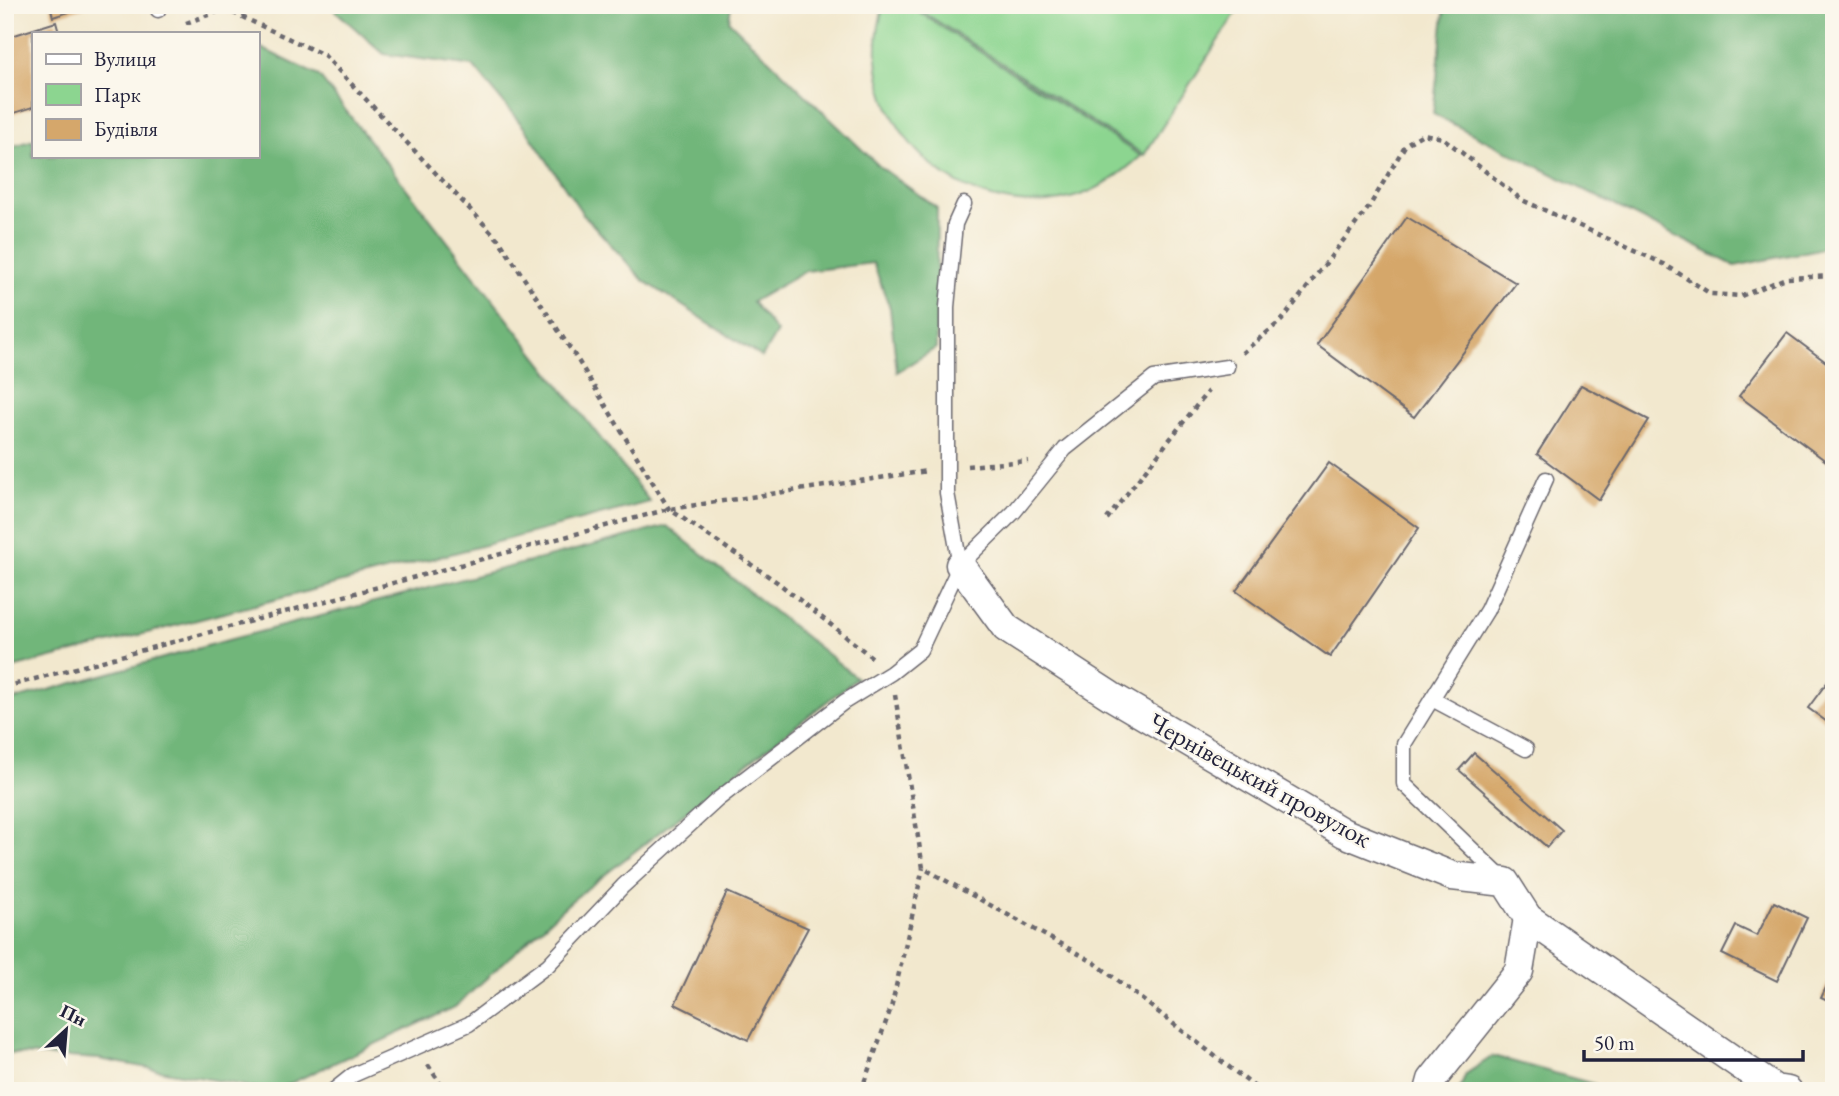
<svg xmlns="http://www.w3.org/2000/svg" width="1839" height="1096" font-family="'EB Garamond',serif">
<rect width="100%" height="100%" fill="#fbf7ec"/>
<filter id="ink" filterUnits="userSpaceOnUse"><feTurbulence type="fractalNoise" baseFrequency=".0143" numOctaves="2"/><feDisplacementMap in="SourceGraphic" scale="14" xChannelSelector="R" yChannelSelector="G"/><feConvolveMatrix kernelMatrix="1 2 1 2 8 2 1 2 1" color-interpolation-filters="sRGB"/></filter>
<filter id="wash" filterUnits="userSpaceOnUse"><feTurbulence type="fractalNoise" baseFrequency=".00686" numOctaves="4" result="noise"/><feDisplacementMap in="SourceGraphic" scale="28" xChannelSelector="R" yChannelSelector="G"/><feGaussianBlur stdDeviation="1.57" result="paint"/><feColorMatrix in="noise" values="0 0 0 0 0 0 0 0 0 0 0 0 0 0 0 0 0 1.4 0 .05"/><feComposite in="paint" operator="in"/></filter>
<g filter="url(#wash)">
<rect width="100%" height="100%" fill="#f2e8ce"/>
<g fill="#8cd590" stroke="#577c66" stroke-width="2">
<path d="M884,5h24l233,151c-20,18 -41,34 -67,41 -114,32 -227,-76 -190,-192z"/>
<path d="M912,5h329l-97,150z"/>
</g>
<g fill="#71b67a" stroke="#4a6c5a" stroke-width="2">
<path d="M329,5h402l-2,16 150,145 58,42 -1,140 -39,24 -7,-64 -17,-45 -67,8 -54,31 25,30 -15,25 -119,-77 -60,-66 -56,-83 -54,-65 -89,-12z"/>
<path d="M1445,5h389v241l-99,20 -302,-152z"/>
<path d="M257,46l62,30 331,426 -645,168v-521l28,-9v16h224z"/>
<path d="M667,526l190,152 -287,224 -115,105 -181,84 -175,-32 -94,-6v-351l223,-62z"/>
<path d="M1493,1056l101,28 5,7h-140l7,-17z"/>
</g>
<g id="blocks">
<g fill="#d5a76b">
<path d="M50,5h38v1l-35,11z"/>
<path d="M56,22l3,11h-26v74l-28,9v-78z"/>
<path d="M1407,217l109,66 -102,134 -97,-72z"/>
<path d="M1787,333l47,35v99l-95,-71z"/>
<path d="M1581,385l68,35 -50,80 -62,-46z"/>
<path d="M1329,463l90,65 -89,129 -94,-66z"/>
<path d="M1828,681l6,4v42l-26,-19z"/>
<path d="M1474,753l88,77 -15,17 -88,-77z"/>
<path d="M727,892l81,36 -60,112 -73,-36z"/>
<path d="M1774,902l33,16 -30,63 -55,-27 14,-28 21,10z"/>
<path d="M1834,971v33l-13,-6z"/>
</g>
</g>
</g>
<g filter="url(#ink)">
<use href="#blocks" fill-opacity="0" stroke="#6b676e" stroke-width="2"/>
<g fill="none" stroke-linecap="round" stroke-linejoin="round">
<defs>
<g id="lane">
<path d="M157,5l1,5"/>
<path d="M960,565l-13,-72v-186l8,-83 9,-20"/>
<path d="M1432,699l94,50"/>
<path d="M1502,878l-98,-94v-40l83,-134 59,-131"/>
<path d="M333,1091l20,-16 116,-51 79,-59 75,-79 94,-86 127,-98 47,-29 29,-23 40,-85 54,-53 51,-63 89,-71 73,-11"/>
</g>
<g id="street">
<path d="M960,565l46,63 105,68 233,137 108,43 53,6 23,36 247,171 13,2"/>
<path d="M1429,1091l3,-11 87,-109 9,-53"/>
</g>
</defs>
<use href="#lane" stroke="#6b676e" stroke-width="17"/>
<use href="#street" stroke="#6b676e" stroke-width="31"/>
<g stroke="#6b676e" stroke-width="4.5" stroke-dasharray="5 5" stroke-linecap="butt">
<path d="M186,23l39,-14 99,46 175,185 80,122 90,147 108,73 97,77"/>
<path d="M1242,353l40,-33 87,-113 37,-63 17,-10 20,4 79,62 142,64 47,30 30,2 45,-18 48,-2"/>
<path d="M967,466l61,-5"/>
<path d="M1107,519l101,-128"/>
<path d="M5,687l664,-178 258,-38"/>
<path d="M895,695l28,173 172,95 165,128"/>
<path d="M428,1065l17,26"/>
<path d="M861,1091l30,-83 32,-140"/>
</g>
<use href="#lane" stroke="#fff" stroke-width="14"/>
<use href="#street" stroke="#fff" stroke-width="28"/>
</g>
</g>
<g text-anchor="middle" stroke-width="5" stroke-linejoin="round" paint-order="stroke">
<g font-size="26" fill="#22223b" stroke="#fbf7ec">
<text transform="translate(1260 780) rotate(29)" y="9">Чернівецький провулок</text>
</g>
</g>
<rect width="1839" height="1096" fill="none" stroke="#fbf7ec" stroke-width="28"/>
<rect x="32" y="32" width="228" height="126" fill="#fbf7ec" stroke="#a4a2a5" stroke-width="2"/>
<rect x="46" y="54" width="35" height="10" fill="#ffffff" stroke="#a4a2a5" stroke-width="2"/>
<text x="94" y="66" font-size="21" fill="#22223b">Вулиця</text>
<rect x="46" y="84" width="35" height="21" fill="#8cd590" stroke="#a4a2a5" stroke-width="2"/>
<text x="94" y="102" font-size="21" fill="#22223b">Парк</text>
<rect x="46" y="119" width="35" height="21" fill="#d5a76b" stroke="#a4a2a5" stroke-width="2"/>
<text x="94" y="136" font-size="21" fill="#22223b">Будівля</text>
<g transform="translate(66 1030) rotate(26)" stroke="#fbf7ec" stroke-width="5" paint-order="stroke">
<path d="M0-5L12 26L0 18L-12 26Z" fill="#22223b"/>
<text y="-10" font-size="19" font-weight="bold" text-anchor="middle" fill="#22223b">Пн</text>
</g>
<path d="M1584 1050v10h219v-10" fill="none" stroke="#22223b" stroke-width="3.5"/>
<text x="1594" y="1050" font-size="21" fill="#22223b" stroke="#fbf7ec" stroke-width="5" paint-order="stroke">50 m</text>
</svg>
